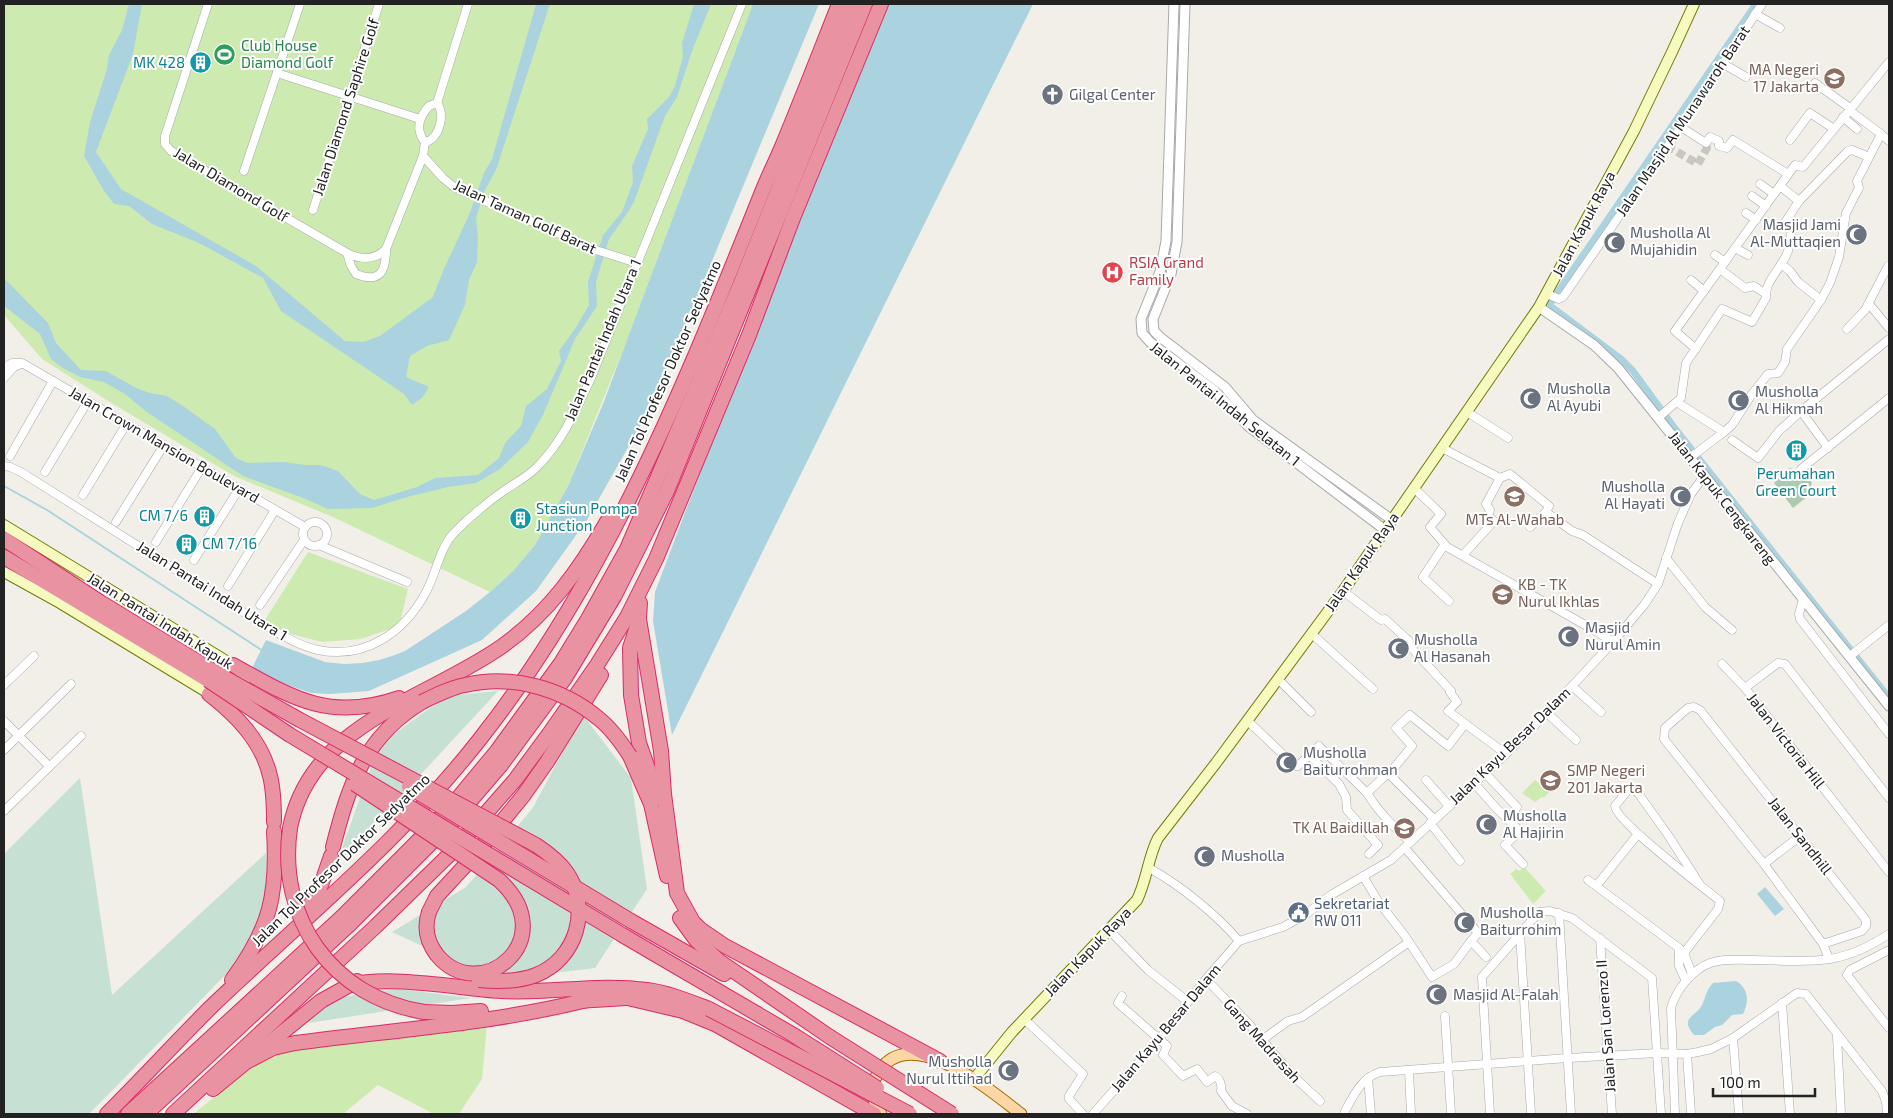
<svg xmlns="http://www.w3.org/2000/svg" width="1893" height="1118" font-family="'Exo 2',sans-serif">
<rect width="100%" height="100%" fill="#f2efe9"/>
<g fill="#cdebb0">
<path d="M4,4h749l-123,329 -62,153 -33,59 -22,26 -23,21 -155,-74 -101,-42 -121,-72 -71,-45 -38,-44z"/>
<path d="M308,552l100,37 -9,37 -38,13 -39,3 -61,-16z"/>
<path d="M1535,780l15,11 -6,7 -2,-1 -7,5 -13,-9z"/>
<path d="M1524,867l22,24 -13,13 -23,-30 6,-5 3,2z"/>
<path d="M487,1024l-5,55 -23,35h-25l-56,-29 -35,29h-150l79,-62z"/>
</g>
<g fill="#c6e0d4">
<path d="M498,691l-163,176 44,-122 68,-49z"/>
<path d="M583,715l48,63 16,111 -52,79 -99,12 -104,-48 74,-45 66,-78z"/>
<path d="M80,778l32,217 154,-142 1,29 -8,37 -17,39 -153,156h-85v-260z"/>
<path d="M398,989l73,9 -169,26 34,-26z"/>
</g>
<path fill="#aacbaf" d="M1789,468l15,4 8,11 -4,13 -15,12 -19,-25z"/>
<g fill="#aad3df">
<path d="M129,4h13l-9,50 -37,98 25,37 135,77 89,75 18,1 17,-6 53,-39 10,-26 26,-56 15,-42 8,-14 44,-155h14l-54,166 -11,20 -9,28 2,20 -1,24 -8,18 -4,25 -16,35 -22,6 -17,10 -4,21 23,10 -6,10 -11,8 -8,-11 -123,-83 -18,-33 -64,-35 -47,-19 -23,-18 -15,-2 -10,-13 -20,-35 6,-34 17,-53 2,-14 13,-25z"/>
<path d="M694,4h17l-19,47 -15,46 -12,19 -31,86 -6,10 -19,27 -13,43 1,24 -22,33 -32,76 -15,27 -28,27 -24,14 -28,4 -41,10 -35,11 -44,1 -25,-11 -60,-22 -95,-63 -23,-19 -21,-12 -24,-5 -17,-9 -12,-9 -11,-25 -36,-28v-28l44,45 8,20 25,27 25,1 30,17 14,5 17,3 16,10 32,23 21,29 12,5 36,-1 21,3h16l17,6 22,23 14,6 43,-13 18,-9 43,-3 21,-17 6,-15 16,-17 5,-20 21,-17 14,-28 -2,-10 16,-22 14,-24 -1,-23 15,-47 19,-23 11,-30 -1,-16 16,-37 -1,-10 22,-22 6,-11 8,-30 -1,-13z"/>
<path d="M753,4h66l-167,401 -65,115 -51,71 -54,49 -113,51 -39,3 -19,-1 -61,-21 16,-32 59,22 19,2 18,-1 17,-3 13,-4 13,-5 61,-40 24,-19 23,-21 22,-26 33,-59 35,-82z"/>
<path d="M885,4h148l-361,731 -19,-114 2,-29 112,-296z"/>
<path d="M1765,887l19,22 -9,7 -18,-22z"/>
<path d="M1736,981c13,8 13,20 7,33l-11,1 -10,10 -7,2 -11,8h-10c-15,-18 1,-17 8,-30 4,-8 4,-15 11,-22z"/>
</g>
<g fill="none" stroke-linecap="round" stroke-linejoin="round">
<path stroke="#aad3df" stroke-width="2" d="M4,486l43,24 216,141"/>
<path stroke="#aad3df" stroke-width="7" d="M1756,4l-207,301 72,54 12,12 43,59 213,268"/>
<path stroke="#c8c6c1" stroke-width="8" stroke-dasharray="8 4" stroke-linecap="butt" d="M1667,146l31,18 9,-16 -1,-5"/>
<defs>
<g id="minor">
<path d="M208,4l-43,132v8l6,7 176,102c14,7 28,7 39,-4l37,-93 2,-14"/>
<path d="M1755,14l25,14"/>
<path d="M1722,63l24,14"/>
<path d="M277,73l143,46"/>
<path d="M1815,83l35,25"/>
<path d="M437,103l31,-99"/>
<path d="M437,103c9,11 2,37 -12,39 -10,-12 -6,-25 4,-36z"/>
<path d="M1849,110l32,24"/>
<path d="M1843,117l14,12"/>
<path d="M1681,127l25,16 4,-6 9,4v5l8,2 6,-8 55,34"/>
<path d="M1790,140l20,-27 24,16"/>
<path d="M423,156l20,22 11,9 142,63 41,13"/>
<path d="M244,171l56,-167"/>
<path d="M1760,184l14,10"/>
<path d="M1780,186l19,15"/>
<path d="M1752,196l14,10"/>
<path d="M313,210l66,-206"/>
<path d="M1746,213l10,7"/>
<path d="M1735,248l13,7"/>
<path d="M347,253l4,13 5,8c25,10 30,-4 30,-25"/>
<path d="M1715,255l10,7"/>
<path d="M1781,264l9,7 8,11 23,18"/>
<path d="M1720,269l25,19 9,-2 12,8"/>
<path d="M1691,280l13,11"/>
<path d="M1547,294l12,5 4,-2 118,-170 81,-123"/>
<path d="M1869,304l20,24"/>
<path d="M1847,329l18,-19 23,-44"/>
<path d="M1696,349l-21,-18 120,-166 8,2 86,-105"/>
<path d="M4,368l8,-5h10l283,164"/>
<path d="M4,378l10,-11 7,-3"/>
<path d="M1678,403l46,29 8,-7 20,-31 16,-20 10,-1 7,-11 2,-13 34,-49 9,-17 9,-26 7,-44 13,-25 -2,-7 24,-47 8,7"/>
<path d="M1467,412l41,26"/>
<path d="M1658,418l23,-20 5,-35 36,-54 30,13 14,-24c-2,-17 17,-31 22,-47 2,-8 2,-16 5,-24l-7,-6 13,-20 49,-50 4,-1 17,7"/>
<path d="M1732,440l26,18 21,-27 22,-20"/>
<path d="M1442,448l58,30"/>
<path d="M1828,448l-27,-37 88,-72"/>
<path d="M10,456l43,-75"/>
<path d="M1691,457l33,-25"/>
<path d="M4,466l6,1 11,5 236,149c20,11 39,24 61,29 47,10 87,-18 108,-58 10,-18 13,-42 27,-58 12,-13 37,-34 52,-44 10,-7 22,-13 31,-22 25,-24 40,-58 55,-90l151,-374"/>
<path d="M1801,469l88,-71"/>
<path d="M45,472l43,-71"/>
<path d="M1414,488l27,26 -11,13 17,20"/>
<path d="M83,495l44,-72"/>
<path d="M116,522l48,-77"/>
<circle cx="315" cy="534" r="12"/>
<path d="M1530,527l16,-15"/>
<path d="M156,542l46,-75"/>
<path d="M319,545l88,37"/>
<path d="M1463,555l31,-34 -6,-5 2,-6 -4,-6 14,-26 10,-4 39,32 -3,6 26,19 11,4 75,49"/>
<path d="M1666,558l39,49 27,23"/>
<path d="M194,560l45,-71"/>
<path d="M228,586l47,-76"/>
<path d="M1343,591l38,29 4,-1 24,22 -1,3 43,47 -1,1 7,10 -9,9 58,43"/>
<path d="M1803,599l-4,15 1,5 89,115"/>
<path d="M1449,601l-26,-24 20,-30h4l147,83 19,12"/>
<path d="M260,605l44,-65"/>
<path d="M1312,634l61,55"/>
<path d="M1850,656l39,-31"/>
<path d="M1722,664l23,24"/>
<path d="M1278,679l33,33"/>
<path d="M4,685l30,-29"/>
<path d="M1572,686l29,26"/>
<path d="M1547,713l29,27"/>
<path d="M4,721l45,45"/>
<path d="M1248,721l47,45h3l11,-11 30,29 7,13 1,13 31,35 -9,9"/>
<path d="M1319,746l48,47c12,20 26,33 43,49"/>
<path d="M4,750l67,-66"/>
<path d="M1485,773l32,34"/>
<path d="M1389,774l23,-28 -16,-18 14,-13 38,31 17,-22"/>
<path d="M1426,780l23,26"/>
<path d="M1474,783l23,26 23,22 -15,14 18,19"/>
<path d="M1367,793l21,-20 46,46"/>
<path d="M1889,798l-104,-134 -7,-1 -33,25 144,184"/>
<path d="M4,811l77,-75"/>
<path d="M1430,823l30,38"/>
<path d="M1405,848l73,85 -7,8 15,16"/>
<path d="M1764,864l36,-28"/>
<path d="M1149,868c31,17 67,46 90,73"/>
<path d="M1363,876l15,25 27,35 27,41 22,-13 17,-23"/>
<path d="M1588,880l91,68 5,5 8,21"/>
<path d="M1597,885l41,-51"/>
<path d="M1559,913l12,201"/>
<path d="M1109,930l39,40 39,31"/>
<path d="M1520,933l11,181"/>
<path d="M1600,938l12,176"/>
<path d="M1823,944l39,-13 4,-5v-6l-166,-210 -6,-3 -6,1 -23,20 -1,11 100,125 59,80 6,15"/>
<path d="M1679,950v16l7,15"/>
<path d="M1889,950l-39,20 -3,5 42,53"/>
<path d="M1679,955l5,-2 34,-44 2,-8c-17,-14 -105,-80 -105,-95l13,-16 4,-1 6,4 30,42 31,48"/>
<path d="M1206,979l43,45 42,50 29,27"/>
<path d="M1122,996l-4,7 49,43 -4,9 20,21 14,-7 10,13 8,-6c5,3 7,9 6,15l11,15 15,8"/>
<path d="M1782,1003l8,111"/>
<path d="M1445,1016l6,98"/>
<path d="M1024,1019l59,55 -14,22v3l14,15"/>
<path d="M1837,1036l4,78"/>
<path d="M1733,1038l6,76"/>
<path d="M1262,1040l26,-19 14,-4 107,-75"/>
<path d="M1687,1054l4,60"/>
<path d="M1409,1070l2,44"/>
<path d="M1368,1078l3,36"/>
<path d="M1345,1111c9,-16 16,-33 35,-39l188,-14 89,-5 30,1 11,-2 13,-3 22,-11 64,-45 9,1 76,97 4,11 1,12"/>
<path d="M1093,1114l67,-76 46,-59 33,-38 44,-14 22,-12 26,-20 60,-35 115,-106 41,-41 66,-71 31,-37 14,-21 20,-61 13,-29 13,-18"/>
<path d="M1490,1114l-8,-137 57,-65 11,-1 22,7 80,60 9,136"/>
<path d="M1675,1114l-4,-106c5,-18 21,-38 39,-45 14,-5 28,-3 42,-3 26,0 52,3 78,-1 23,-4 40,-13 59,-25"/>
</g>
<g id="tertiary">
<path d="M1174,4l-8,237 -6,31 -19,47 1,14 8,9 64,48 34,36 137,104"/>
<path d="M1185,4l-8,238 -6,32 -18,45 1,12 6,6 65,50 28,33 139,100"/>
<path d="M1539,307l55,38 24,23 271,338"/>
</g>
<g id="secondary">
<path d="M4,525l229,140c9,8 15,16 9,28"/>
<path d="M4,572l56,31 155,94"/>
<path d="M974,1079l38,-47 125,-132c10,-20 11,-43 21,-62l58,-75 127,-172 196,-284 95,-176 38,-79 22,-48"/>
</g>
<path id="primary" d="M881,1114c-8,-12 -12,-26 -4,-39 30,-56 114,16 144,39"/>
<g id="motorway">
<path d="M4,539l96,63 113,69"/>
<path d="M4,557l204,123"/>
<path d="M640,603l-1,16 22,132 3,43 13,99 16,29 7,7 25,17 215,115"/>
<path d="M639,620l-9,28 1,47 8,48 19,54"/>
<path d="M233,665c59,33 97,57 166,33"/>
<path d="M209,694c27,21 53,47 61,82 4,15 4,31 4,46"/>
<path d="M630,756l21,48 16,72"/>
<path d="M290,828c20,-104 135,-128 211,-181 47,-33 79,-78 107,-127"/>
<path d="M333,847c16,-62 31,-110 89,-145"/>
<path d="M429,912l8,-16 36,-39 50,-61 24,-34 54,-87"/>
<path d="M305,913l15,-25 11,-32"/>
<path d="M680,918l16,22 23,21 111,76"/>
<path d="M631,921l93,53"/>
<path d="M624,936l171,100"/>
<path d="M232,980c38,-52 46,-85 42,-149"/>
<path d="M349,985c43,-10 107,3 152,6 48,3 97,-8 146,-1 22,3 41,11 62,19"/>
<path d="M632,999l51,12 32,13 159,90"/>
<path d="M577,1001l66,-4"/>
<path d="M424,1012l28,1 29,-2"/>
<path d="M248,1061l25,-13 22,-5c97,-13 196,-19 292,-43"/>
<path d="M213,1089l108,-88 36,-20"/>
<path d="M107,1114c35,-35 69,-72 104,-107 91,-87 191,-168 269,-268 128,-162 206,-357 282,-547 6,-15 13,-29 19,-43 20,-48 39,-97 58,-145"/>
<path d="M128,1114l214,-197 84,-84 27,-29 44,-53 64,-88 27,-44 39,-70 113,-264 112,-281"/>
<path d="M146,1114l202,-188 105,-105 48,-56 64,-87 50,-83 52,-104 198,-487"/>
<path d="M173,1114l203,-188 76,-74 63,-72 34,-46 48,-69 30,-48 29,-58 93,-224 44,-117 88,-214"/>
</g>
</defs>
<use href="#minor" stroke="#a9a9a9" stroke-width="9"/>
<use href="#tertiary" stroke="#a9a9a9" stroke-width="11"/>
<use href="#secondary" stroke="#707d05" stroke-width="12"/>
<use href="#primary" stroke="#a06b00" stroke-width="13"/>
<use href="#motorway" stroke="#dc2a67" stroke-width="16"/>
<use href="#minor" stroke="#fff" stroke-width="8"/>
<use href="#tertiary" stroke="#fff" stroke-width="9"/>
<use href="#secondary" stroke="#f7fabf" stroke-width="10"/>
<use href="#primary" stroke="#fcd6a4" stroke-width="11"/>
<use href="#motorway" stroke="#e892a2" stroke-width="14"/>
<defs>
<g id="motorway-bridge">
<path d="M213,671l87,49 236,125c12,8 23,16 31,28 24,35 10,86 -31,102 -18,7 -37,7 -57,5"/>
<path d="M208,680l82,55 334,201"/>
<path d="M422,702c14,-7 28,-14 43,-17 46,-11 97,3 133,33 13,10 23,24 32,38"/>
<path d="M355,784l144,96c65,59 -19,127 -62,75 -10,-13 -13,-28 -8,-43"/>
<path d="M409,787l222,134"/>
<path d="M290,828c-13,91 42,169 134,184"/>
<path d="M709,1009l201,105"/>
<path d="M795,1036l82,52"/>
<path d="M830,1037l122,77"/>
</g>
</defs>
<use href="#motorway-bridge" stroke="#dc2a67" stroke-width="16" stroke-linecap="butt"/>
<use href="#motorway-bridge" stroke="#e892a2" stroke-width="14"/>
</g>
<defs>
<symbol id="stadium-disc" viewBox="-11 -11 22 22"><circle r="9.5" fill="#2e9e5b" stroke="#fff"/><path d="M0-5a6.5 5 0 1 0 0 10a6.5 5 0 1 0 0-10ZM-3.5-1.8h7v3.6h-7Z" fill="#fff"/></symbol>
<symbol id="building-disc" viewBox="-11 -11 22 22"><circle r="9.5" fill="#0f9aa8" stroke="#fff"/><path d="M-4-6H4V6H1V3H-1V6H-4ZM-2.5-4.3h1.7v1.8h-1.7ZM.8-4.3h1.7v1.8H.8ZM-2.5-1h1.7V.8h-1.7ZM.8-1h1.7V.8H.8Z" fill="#fff"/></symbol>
<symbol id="school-disc" viewBox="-11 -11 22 22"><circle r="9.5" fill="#8d6e63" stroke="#fff"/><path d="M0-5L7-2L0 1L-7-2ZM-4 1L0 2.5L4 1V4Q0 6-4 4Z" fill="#fff"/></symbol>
<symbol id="church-disc" viewBox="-11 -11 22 22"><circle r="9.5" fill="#6b7280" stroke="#fff"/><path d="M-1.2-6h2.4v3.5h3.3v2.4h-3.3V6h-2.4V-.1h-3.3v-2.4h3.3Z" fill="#fff"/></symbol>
<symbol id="mosque-disc" viewBox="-11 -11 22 22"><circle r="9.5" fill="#6b7280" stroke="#fff"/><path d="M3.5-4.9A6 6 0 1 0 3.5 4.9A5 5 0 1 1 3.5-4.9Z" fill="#fff"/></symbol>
<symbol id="hospital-disc" viewBox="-11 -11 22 22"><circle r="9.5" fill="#e0444e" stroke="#fff"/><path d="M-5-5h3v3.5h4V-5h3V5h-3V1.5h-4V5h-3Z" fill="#fff"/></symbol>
<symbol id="civic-disc" viewBox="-11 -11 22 22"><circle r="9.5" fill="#5c6f8a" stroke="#fff"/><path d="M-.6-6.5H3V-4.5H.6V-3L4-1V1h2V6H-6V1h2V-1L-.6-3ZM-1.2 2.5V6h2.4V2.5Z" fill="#fff"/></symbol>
</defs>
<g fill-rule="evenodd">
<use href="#stadium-disc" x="212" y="42" width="25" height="25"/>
<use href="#building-disc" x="188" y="50" width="25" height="25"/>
<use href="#school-disc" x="1822" y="66" width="25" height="25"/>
<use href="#church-disc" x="1040" y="82" width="25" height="25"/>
<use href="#mosque-disc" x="1844" y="222" width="25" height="25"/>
<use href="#mosque-disc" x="1602" y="230" width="25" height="25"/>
<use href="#hospital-disc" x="1100" y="260" width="25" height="25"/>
<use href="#mosque-disc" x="1518" y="386" width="25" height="25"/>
<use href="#mosque-disc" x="1726" y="388" width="25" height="25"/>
<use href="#building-disc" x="1784" y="438" width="25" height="25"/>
<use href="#mosque-disc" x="1668" y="484" width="25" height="25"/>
<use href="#school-disc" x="1502" y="484" width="25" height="25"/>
<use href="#building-disc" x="192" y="504" width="25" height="25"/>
<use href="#building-disc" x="508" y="506" width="25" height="25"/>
<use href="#building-disc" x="174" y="532" width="25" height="25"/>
<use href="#school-disc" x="1490" y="582" width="25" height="25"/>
<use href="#mosque-disc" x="1556" y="624" width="25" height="25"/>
<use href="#mosque-disc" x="1386" y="636" width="25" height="25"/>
<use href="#mosque-disc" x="1274" y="750" width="25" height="25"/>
<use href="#school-disc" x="1538" y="768" width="25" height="25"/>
<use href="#mosque-disc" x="1474" y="812" width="25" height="25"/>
<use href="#school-disc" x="1392" y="816" width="25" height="25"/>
<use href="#mosque-disc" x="1192" y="844" width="25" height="25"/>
<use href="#civic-disc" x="1286" y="900" width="25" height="25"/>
<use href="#mosque-disc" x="1452" y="910" width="25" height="25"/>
<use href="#mosque-disc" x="1424" y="982" width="25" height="25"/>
<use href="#mosque-disc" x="996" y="1058" width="25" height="25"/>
</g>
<g text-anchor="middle" stroke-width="4" stroke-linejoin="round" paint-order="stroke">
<g font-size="15" fill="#27864d" stroke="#fff" text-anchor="start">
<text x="241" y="51">Club House<tspan x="241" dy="17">Diamond Golf</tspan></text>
</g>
<g font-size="15" fill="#0d838f" stroke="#fff" text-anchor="end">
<text x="185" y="68">MK 428</text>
<text x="1796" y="479" text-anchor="middle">Perumahan<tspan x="1796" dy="17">Green Court</tspan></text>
<text x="536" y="514" text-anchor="start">Stasiun Pompa<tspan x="536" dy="17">Junction</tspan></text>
<text x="188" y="521">CM 7/6</text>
<text x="202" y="549" text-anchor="start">CM 7/16</text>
</g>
<g font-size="15" fill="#785e54" stroke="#fff" text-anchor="end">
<text x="1819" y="75">MA Negeri<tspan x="1819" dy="17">17 Jakarta</tspan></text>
<text x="1515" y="525" text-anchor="middle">MTs Al-Wahab</text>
<text x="1518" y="590" text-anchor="start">KB - TK<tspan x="1518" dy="17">Nurul Ikhlas</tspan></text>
<text x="1567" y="776" text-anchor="start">SMP Negeri<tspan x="1567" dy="17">201 Jakarta</tspan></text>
<text x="1389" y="833">TK Al Baidillah</text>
</g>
<g font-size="15" fill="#5b616d" stroke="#fff" text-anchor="start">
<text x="1069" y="100">Gilgal Center</text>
<text x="1841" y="230" text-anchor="end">Masjid Jami<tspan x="1841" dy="17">Al-Muttaqien</tspan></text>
<text x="1630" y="238">Musholla Al<tspan x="1630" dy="17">Mujahidin</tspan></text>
<text x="1547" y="394">Musholla<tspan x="1547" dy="17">Al Ayubi</tspan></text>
<text x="1755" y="397">Musholla<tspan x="1755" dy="17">Al Hikmah</tspan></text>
<text x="1665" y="492" text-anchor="end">Musholla<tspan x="1665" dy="17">Al Hayati</tspan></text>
<text x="1585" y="633">Masjid<tspan x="1585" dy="17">Nurul Amin</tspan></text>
<text x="1414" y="645">Musholla<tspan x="1414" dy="17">Al Hasanah</tspan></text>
<text x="1303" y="758">Musholla<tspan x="1303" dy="17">Baiturrohman</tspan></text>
<text x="1503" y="821">Musholla<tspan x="1503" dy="17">Al Hajirin</tspan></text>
<text x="1221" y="861">Musholla</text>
<text x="1480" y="918">Musholla<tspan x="1480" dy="17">Baiturrohim</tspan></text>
<text x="1453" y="1000">Masjid Al-Falah</text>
<text x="992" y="1067" text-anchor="end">Musholla<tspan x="992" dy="17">Nurul Ittihad</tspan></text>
</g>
<g font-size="15" fill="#222" stroke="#fff">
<text transform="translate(346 107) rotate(-72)" y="5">Jalan Diamond Saphire Golf</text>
<text transform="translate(1683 121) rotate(-56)" y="5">Jalan Masjid Al Munawaroh Barat</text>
<text transform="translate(231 185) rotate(31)" y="5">Jalan Diamond Golf</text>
<text transform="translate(525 217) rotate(25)" y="5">Jalan Taman Golf Barat</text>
<text transform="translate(1584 224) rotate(-62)" y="5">Jalan Kapuk Raya</text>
<text transform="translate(603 340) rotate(-67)" y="5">Jalan Pantai Indah Utara 1</text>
<text transform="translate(668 371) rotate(-66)" y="5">Jalan Tol Profesor Doktor Sedyatmo</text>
<text transform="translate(1225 404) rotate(39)" y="5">Jalan Pantai Indah Selatan 1</text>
<text transform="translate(164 445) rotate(30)" y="5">Jalan Crown Mansion Boulevard</text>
<text transform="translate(1722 498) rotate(52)" y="5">Jalan Kapuk Cengkareng</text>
<text transform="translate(1362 562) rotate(-55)" y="5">Jalan Kapuk Raya</text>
<text transform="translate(212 591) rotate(32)" y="5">Jalan Pantai Indah Utara 1</text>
<text transform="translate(160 621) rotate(32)" y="5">Jalan Pantai Indah Kapuk</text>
<text transform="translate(1786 741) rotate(52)" y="5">Jalan Victoria Hill</text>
<text transform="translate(1510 746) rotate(-44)" y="5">Jalan Kayu Besar Dalam</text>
<text transform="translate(1800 836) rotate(52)" y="5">Jalan Sandhill</text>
<text transform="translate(341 860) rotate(-44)" y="5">Jalan Tol Profesor Doktor Sedyatmo</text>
<text transform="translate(1088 952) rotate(-46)" y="5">Jalan Kapuk Raya</text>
<text transform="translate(1606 1026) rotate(-94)" y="5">Jalan San Lorenzo II</text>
<text transform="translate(1166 1028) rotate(-50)" y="5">Jalan Kayu Besar Dalam</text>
<text transform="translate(1262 1041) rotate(48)" y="5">Gang Madrasah</text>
</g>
<g font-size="15" fill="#be3a42" stroke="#fff" text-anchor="start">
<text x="1129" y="268">RSIA Grand<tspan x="1129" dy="17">Family</tspan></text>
</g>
<g font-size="15" fill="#4e5e75" stroke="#fff" text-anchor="start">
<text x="1314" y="909">Sekretariat<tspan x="1314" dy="17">RW 011</tspan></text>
</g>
</g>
<rect width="1893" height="1118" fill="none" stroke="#222222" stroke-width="10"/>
<path d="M1713 1088v8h102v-8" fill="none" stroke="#222222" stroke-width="2.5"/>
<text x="1720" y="1088" font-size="15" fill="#222222" stroke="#ffffff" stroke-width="4" paint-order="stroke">100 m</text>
</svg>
